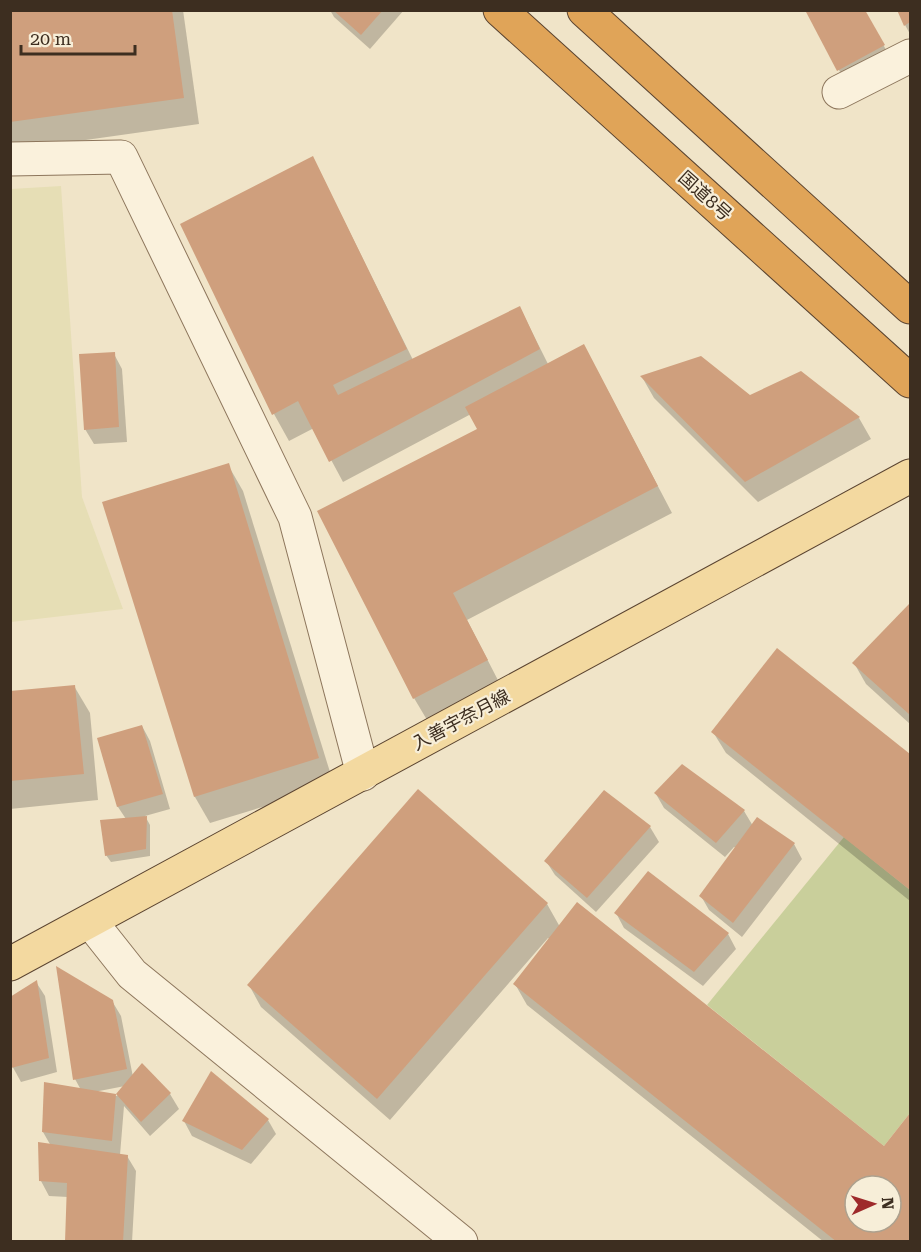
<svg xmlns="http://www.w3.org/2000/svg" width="921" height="1252" font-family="'Roboto Serif','Noto Sans JP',serif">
<rect width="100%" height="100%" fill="#f0e4c8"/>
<path fill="#e6deb5" d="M61,186l21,311 41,112 -112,13v-433z"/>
<path fill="#c9cf9b" d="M844,837l66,53v223l-26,33 -177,-141z"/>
<g fill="#0003" fill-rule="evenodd">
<path d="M10,10h173l16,114 -184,26 -5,-7z"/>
<path d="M330,10h74l-34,39 -36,-32z"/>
<path d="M807,10h56l29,50 -45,25z"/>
<path d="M898,10h12v24l-5,-9z"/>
<path d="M313,158l100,202 107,-52 28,56 50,8 74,141 -205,107 35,68 -72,37 -16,-27 65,-268 -8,-16 -128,68 -29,-54 -25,13 -15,-27z"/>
<path d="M114,354l8,15 5,73 -33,2 -9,-15z"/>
<path d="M801,373l58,45 12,21 -113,63 -104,-104 -12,-21 108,20z"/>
<path d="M228,465l15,26 91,294 -124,38 -15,-26z"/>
<path d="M910,605v119l-44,-40 -12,-21z"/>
<path d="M777,650l133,106v145l-184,-148 -13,-21z"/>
<path d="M74,686l16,27 8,87 -88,9v-116z"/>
<path d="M142,726l8,15 20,68 -25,7 5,9v31l-39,6 -5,-7 20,-36 -8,-12 -19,-68z"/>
<path d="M682,766l62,45 9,15 41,18 8,15 -60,78 -33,-27 -8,-14 35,-48 -2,-1 -9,10 -61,-49 -8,-14z"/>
<path d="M650,827l9,15 -63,70 -41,-37 -9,-14z"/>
<path d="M547,904l13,23 325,221 25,-32v126h-86l-297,-237 -12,-21 35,-45 -2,-1 -158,182 -129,-113 -12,-22zM855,1186h36v36h-36z"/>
<path d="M616,913l112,21 8,15 -33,37 -79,-58z"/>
<path d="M36,982l9,14 12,76 -36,10 -11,-20v-63z"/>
<path d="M112,1001l9,15 12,61 9,-11 28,28 9,15 -29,27 -26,-30 -4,49 7,1 9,15 -4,71h-65l1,-45 -19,-1 -8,-15 10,-35 -8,-14 38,-42 -6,-11zM125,1086l-8,10 -23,-4z"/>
<path d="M268,1120l8,14 -25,30 -59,-28 -8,-15z"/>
</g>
<g fill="#cf9f7d" fill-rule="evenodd">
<path d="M10,10h162l12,88 -174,24z"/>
<path d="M333,10h50l-22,25z"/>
<path d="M805,10h60l20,35 -48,26z"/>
<path d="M897,10h13v12l-6,4z"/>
<path d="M313,156l94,193 -74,36 5,10 182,-89 20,43 -211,113 -31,-61 -26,14 -92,-191z"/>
<path d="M584,344l74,142 -205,107 35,67 -75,39 -96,-188 160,-82 -12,-22z"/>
<path d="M115,352l4,75 -35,3 -5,-76z"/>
<path d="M701,356l49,39 51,-24 59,46 -115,65 -105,-106z"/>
<path d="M229,463l90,295 -125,39 -92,-295z"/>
<path d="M910,603v112l-58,-52z"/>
<path d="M777,648l133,106v136l-199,-158z"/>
<path d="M75,685l9,89 -74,7v-90z"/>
<path d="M142,725l21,69 -46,13 -20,-69z"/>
<path d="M682,764l63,46 -29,33 -62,-50z"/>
<path d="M418,789l130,114 -171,196 -130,-114z"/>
<path d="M604,790l47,36 -64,72 -43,-37z"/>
<path d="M147,816l-1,33 -41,7 -5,-36z"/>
<path d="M757,817l38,26 -62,80 -34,-27z"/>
<path d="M648,871l81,62 -35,39 -80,-59z"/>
<path d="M577,902l307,244 26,-33v129h-73l-324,-258zM855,1186h36v36h-36z"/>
<path d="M56,966l57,34 14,69 -54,11z"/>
<path d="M37,980l12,78 -38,10 -1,-71z"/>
<path d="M142,1063l29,30 -30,29 -25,-28z"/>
<path d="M211,1071l58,48 -27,31 -60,-29z"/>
<path d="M44,1082l72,12 -4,47 -70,-9z"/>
<path d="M38,1142l90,13 -5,87h-58l2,-59 -28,-2z"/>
</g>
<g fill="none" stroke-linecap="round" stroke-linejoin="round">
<defs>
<g id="minor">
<path d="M839,92l71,-36"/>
<path d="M10,159l111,-2 174,360 68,257"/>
<path d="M90,921l42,53 329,268"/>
</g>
<path id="major" d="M10,964l900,-488"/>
<g id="highway">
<path d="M500,10l410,371"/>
<path d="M584,10l326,297"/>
</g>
</defs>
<use href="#minor" stroke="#8d765c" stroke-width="35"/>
<use href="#major" stroke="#5b4430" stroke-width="35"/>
<use href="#highway" stroke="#5b4430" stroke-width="35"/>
<use href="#minor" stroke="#faf1dc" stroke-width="33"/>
<use href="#major" stroke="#f3d9a0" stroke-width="33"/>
<use href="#highway" stroke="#e0a458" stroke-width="33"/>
</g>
<g text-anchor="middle" stroke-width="4.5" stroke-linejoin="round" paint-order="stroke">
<g font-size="18" fill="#3d2e20" stroke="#f7eed8">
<text transform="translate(705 196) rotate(42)" y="6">国道8号</text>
<text transform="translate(461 720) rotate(-28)" y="6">入善宇奈月線</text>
</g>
</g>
<rect width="921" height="1252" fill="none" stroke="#3d2e20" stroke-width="24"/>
<g transform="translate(873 1204) rotate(87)"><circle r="28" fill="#f7eed8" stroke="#ada18e" stroke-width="1.5"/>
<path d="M0-4.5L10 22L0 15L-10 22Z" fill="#9e2a2b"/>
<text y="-9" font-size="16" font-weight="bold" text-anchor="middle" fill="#3d2e20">N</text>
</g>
<path d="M21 45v9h114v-9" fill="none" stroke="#3d2e20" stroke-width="3"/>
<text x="30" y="45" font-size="18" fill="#3d2e20" stroke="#f7eed8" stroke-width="4.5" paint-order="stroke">20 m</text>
</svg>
